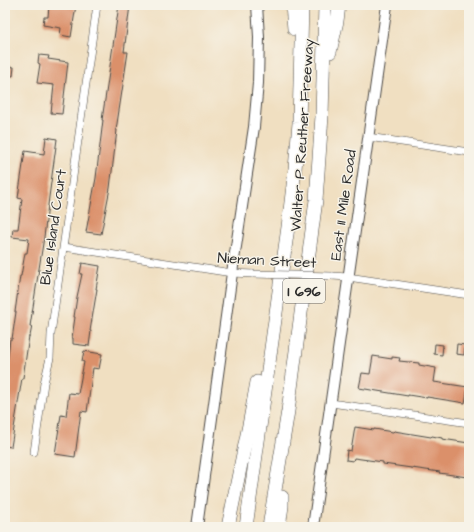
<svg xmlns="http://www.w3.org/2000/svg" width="474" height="532" font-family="'Architects Daughter',sans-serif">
<rect width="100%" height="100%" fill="#f7f3e8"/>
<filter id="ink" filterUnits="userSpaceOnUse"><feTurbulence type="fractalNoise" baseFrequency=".025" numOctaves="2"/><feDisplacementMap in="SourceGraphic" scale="8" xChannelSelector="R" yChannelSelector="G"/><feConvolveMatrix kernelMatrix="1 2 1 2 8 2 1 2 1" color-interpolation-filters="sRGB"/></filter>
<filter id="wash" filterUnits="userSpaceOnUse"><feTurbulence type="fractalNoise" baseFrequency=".012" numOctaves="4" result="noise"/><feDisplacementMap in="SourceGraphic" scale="16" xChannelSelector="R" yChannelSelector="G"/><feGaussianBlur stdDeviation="0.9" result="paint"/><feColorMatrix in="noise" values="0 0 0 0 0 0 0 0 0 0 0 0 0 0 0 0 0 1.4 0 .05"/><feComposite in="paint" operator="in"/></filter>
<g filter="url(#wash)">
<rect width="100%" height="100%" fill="#f0dfc1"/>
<g id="blocks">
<g fill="#db906b">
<path d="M49,5h27l-5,32 -11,-2 1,-7 -18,-3 1,-8h4z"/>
<path d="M119,5h11l-6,47h4l-12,78h1l-7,58 -9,46 -15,-2 10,-54 7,-58h-1z"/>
<path d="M39,55l10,1 -1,3 20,3 -6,52 -11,-1 3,-28 -17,-2 3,-19 -2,-1z"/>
<path d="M5,66l9,1 -1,9 -8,-1z"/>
<path d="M46,137l11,2 -8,58 -5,40 -14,89h2l-2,10h-1l-6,42h-1l-11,69 -6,-1v-65l5,-42h2l4,-27h-1l5,-36h1l4,-23h2l2,-14 -17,-2 1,-8h5l4,-30 -4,-1 7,-47 19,3z"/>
<path d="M82,263l18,3 -4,23h1l-7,42h1l-2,15 -16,-2v-6h-1l3,-21h-1l3,-20 5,-23h-2z"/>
<path d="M435,344l8,1 -1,10 -8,-1z"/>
<path d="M457,344l8,1 -1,10 -8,-1z"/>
<path d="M84,351l18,3 -3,15 -6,-1 -6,44 -6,-1 -6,46 -20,-3 6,-39 5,1 3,-23 9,1 6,-32 -2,-1z"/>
<path d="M373,356l19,3v-2l8,1 -1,3 20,2v2l17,3 -2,14 34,5 -3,16 -38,-6v1l-19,-3v1l-49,-8 3,-15 8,1z"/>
<path d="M355,427l19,3v-1l19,3 1,-1 37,6 1,-1 10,2v1l27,4v20l-2,14 -28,-4 1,-1 -57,-8v-2l-29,-4 -1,3 -7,-1 1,-10 4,1z"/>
</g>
</g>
</g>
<g filter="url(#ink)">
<use href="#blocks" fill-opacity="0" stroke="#494642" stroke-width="1"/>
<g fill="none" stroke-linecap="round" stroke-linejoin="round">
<defs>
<g id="minor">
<path d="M368,137l101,15"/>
<path d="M64,247l168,26 21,1"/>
<path d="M332,276l16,1 121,18"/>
<path d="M331,403l138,20"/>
<path d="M34,452l10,-69 6,-25 1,-24 46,-329"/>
</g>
<g id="secondary">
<path d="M197,527l35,-254 22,-146 4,-44 1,-46 -2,-32"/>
<path d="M313,527l74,-522"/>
</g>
<g id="motorway">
<path d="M292,5l2,24"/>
<path d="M330,52l7,-31 2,-16"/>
<path d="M228,527l22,-107 7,-38"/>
<path d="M246,527l42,-300 7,-58 4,-46 3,-118"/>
<path d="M269,527l19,-116 28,-211 6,-84 3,-111"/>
<path d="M279,527l3,-21v-9"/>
</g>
</defs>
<use href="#minor" stroke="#494642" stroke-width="8"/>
<use href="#secondary" stroke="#494642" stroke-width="12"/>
<use href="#motorway" stroke="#494642" stroke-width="14"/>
<use href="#minor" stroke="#fff" stroke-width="7"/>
<use href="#secondary" stroke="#fff" stroke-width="10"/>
<use href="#motorway" stroke="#fff" stroke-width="13"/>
<defs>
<path id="minor-bridge" d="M253,274l79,2"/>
</defs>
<use href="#minor-bridge" stroke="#494642" stroke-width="8" stroke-linecap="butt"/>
<use href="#minor-bridge" stroke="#fff" stroke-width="7"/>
</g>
</g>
<g text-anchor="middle" stroke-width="3" stroke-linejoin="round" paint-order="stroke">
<rect fill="#f7f3e8" stroke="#686764" stroke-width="1" x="283" y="279" width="42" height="24" rx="3"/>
<g font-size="14" font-weight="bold" fill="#2b2b2b">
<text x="304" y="296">I 696</text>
</g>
<g font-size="15" fill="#2b2b2b" stroke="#f7f3e8">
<text transform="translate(302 135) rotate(-86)" y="5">Walter P Reuther Freeway</text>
<text transform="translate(343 205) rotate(-82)" y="5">East 11 Mile Road</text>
<text transform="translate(53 227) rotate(-82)" y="5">Blue Island Court</text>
<text transform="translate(267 260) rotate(3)" y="5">Nieman Street</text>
</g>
</g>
<rect width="474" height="532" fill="none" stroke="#f7f3e8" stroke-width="20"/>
</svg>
